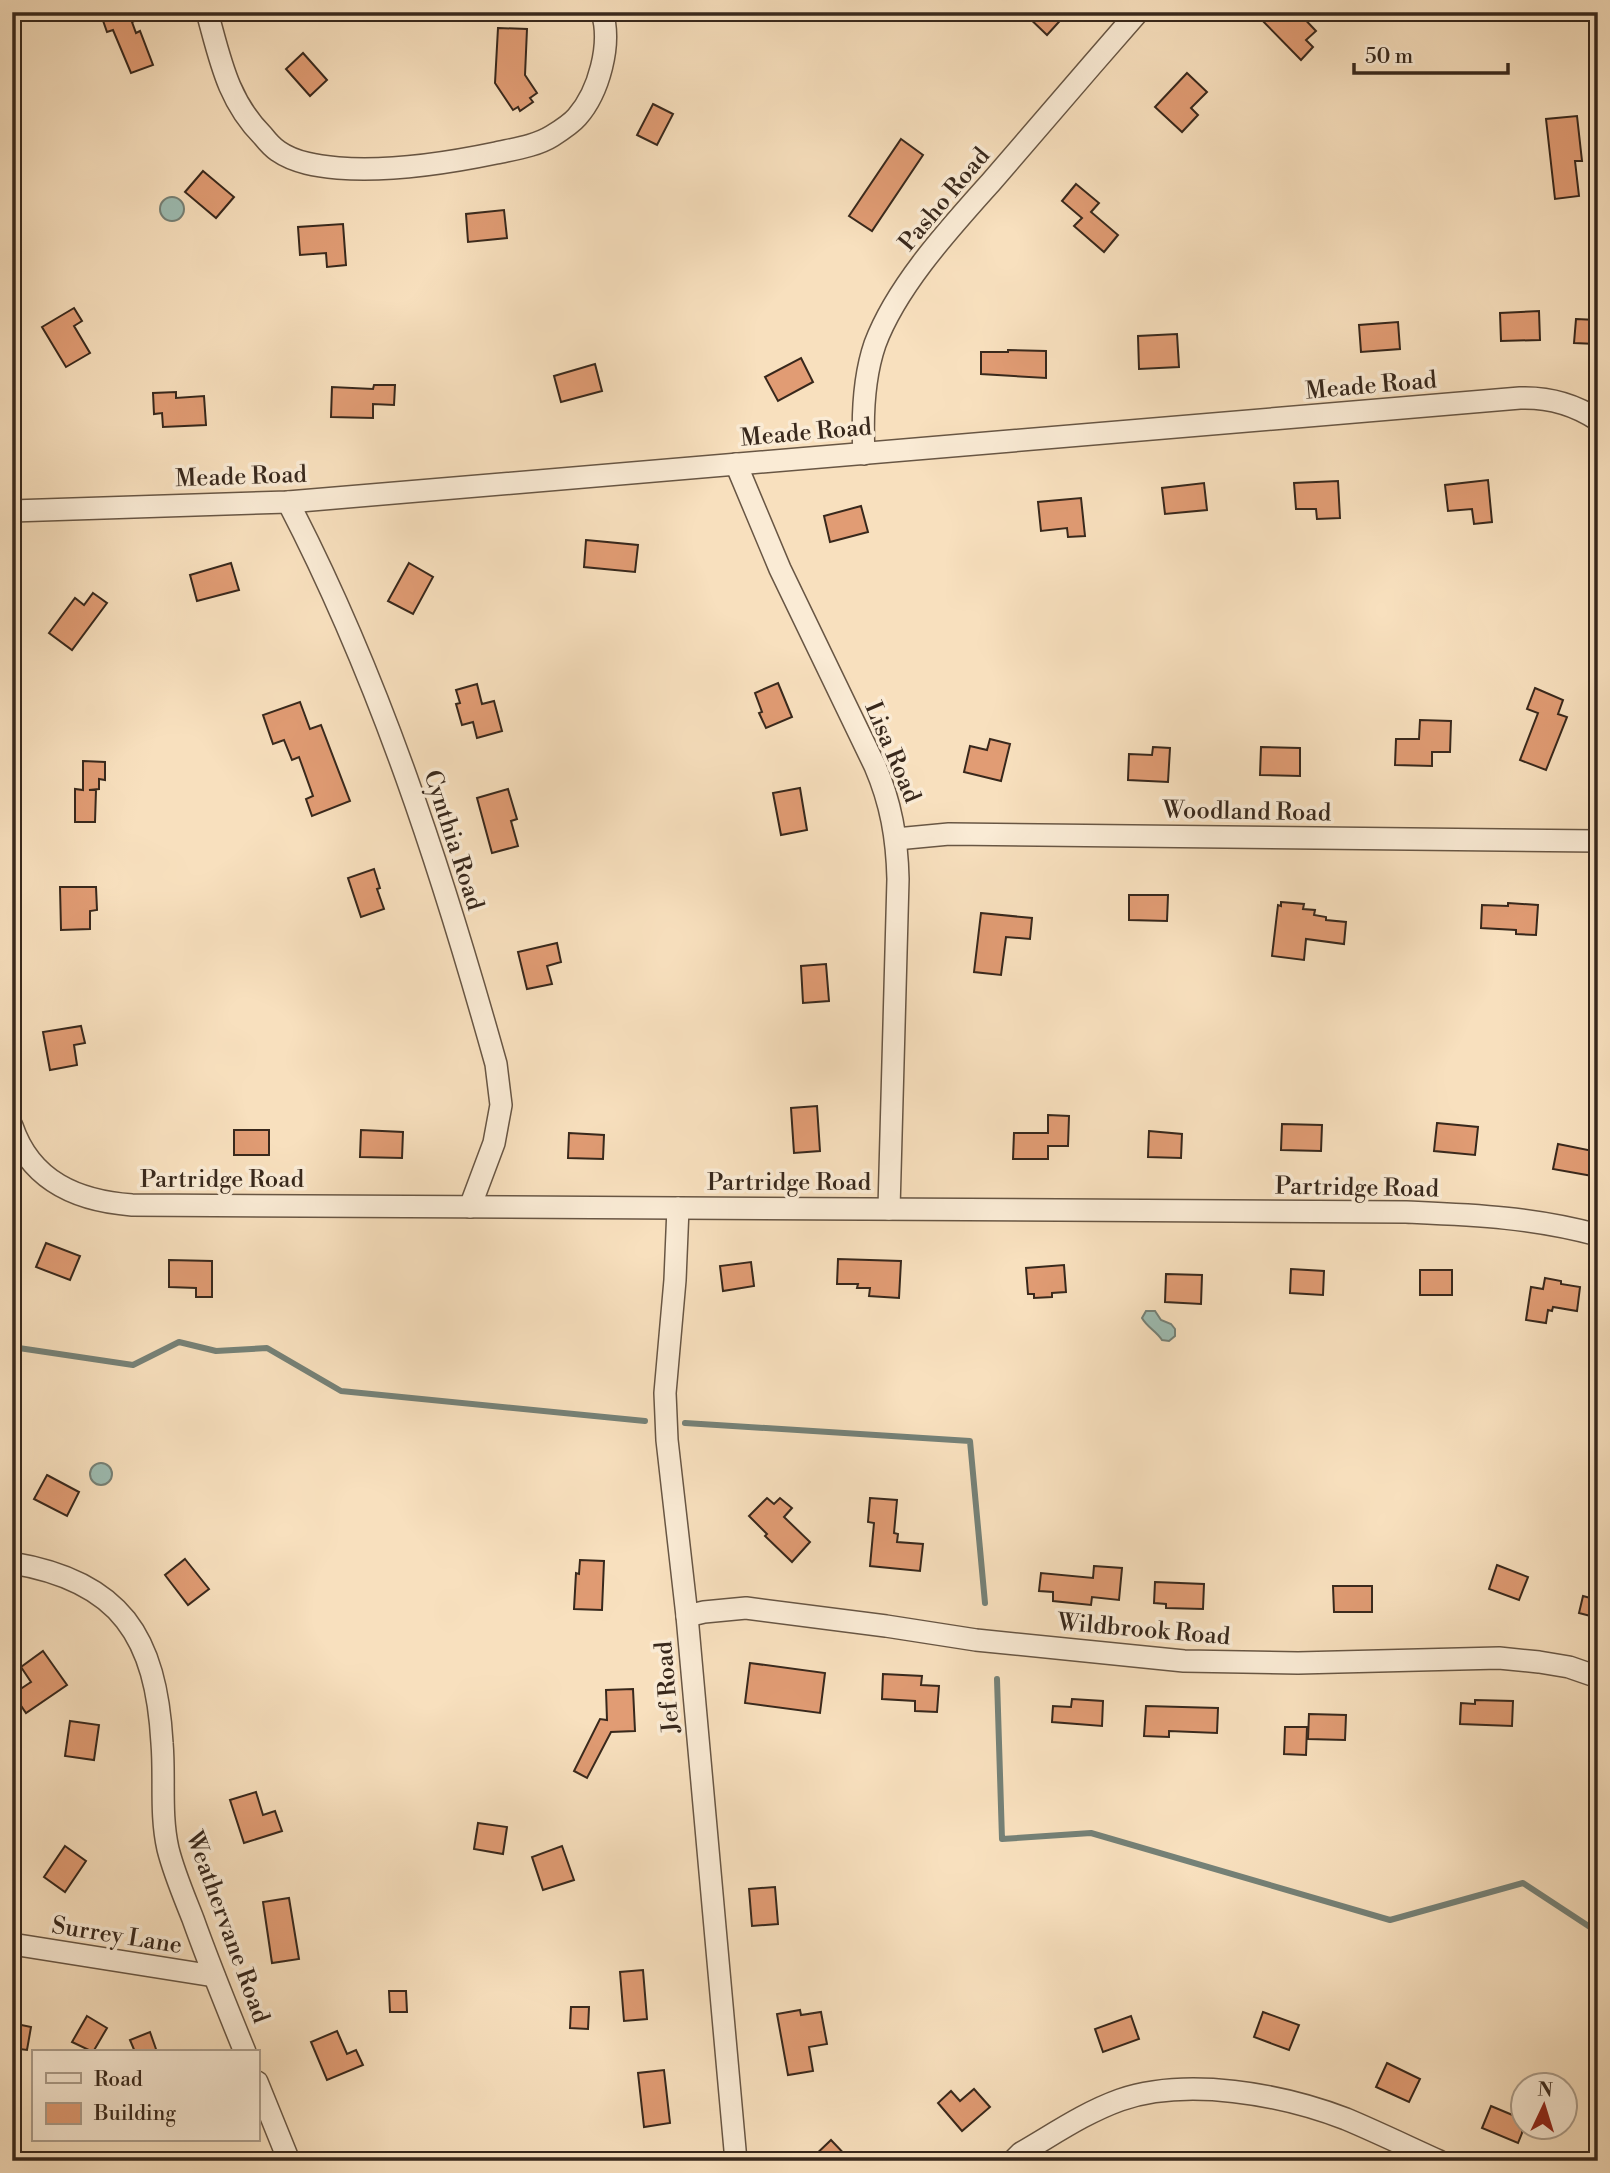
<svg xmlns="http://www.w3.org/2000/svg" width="1610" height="2173" font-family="'Libre Bodoni',serif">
<rect width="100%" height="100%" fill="#f8e0be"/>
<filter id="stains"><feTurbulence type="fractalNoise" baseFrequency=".00286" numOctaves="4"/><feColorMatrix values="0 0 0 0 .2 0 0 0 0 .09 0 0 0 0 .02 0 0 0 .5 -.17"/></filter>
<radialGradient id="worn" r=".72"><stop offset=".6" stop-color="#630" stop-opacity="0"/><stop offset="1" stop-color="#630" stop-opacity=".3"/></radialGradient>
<g fill="#9dbdb3" stroke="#758177" stroke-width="2">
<circle cx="172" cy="209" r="12"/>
<path d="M1146,1311h9l6,9 10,4 4,5v7l-6,5 -7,-1c-6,-9 -15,-13 -20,-22z"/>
<circle cx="101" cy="1474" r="11"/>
</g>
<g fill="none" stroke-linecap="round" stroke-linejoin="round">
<g stroke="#758177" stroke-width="6">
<path d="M12,1347l121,18 46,-23 37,9 51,-3 74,43 304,30"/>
<path d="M685,1423l285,18 15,162"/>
<path d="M997,1679l5,160 89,-6 299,87 133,-37 70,46 5,9"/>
</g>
</g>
<g fill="#e19c74" stroke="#38281c" stroke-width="2">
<path d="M100,12h54l-22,10 4,11 4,-2 13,34 -22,8 -18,-43 -6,2z"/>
<path d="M1023,12h45l-21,23z"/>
<path d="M1254,12h44l18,19 -10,9 7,7 -12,13z"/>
<path d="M498,28l29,1 -2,46 12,18 -7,5 3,4 -13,9 -2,-4 -5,3 -18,-27z"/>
<path d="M303,53l24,27 -17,16 -24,-27z"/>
<path d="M1187,73l20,19 -16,16 7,7 -16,17 -27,-25z"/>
<path d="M653,104l20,10 -16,31 -20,-10z"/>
<path d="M1577,116l5,45h-7l4,35 -24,3 -9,-80z"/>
<path d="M901,139l22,16 -51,76 -23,-15z"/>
<path d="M203,171l31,26 -18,21 -31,-26z"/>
<path d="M1076,184l23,19 -8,9 27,23 -14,17 -30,-26 8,-8 -20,-17z"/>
<path d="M504,210l3,28 -39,4 -2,-28z"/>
<path d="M343,224l3,41 -19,2 -1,-14 -26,2 -2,-28z"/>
<path d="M74,308l8,13 -8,5 16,27 -24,14 -24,-40z"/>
<path d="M1539,311l1,29 -39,1 -1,-28z"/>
<path d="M1576,319l21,1 -1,24 -22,-1z"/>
<path d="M1398,322l2,27 -39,3 -2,-27z"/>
<path d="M1177,334l2,33 -40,2 -1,-33z"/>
<path d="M1008,350l38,1v27l-65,-4v-22h27z"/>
<path d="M801,358l12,24 -35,19 -13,-24z"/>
<path d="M595,364l7,27 -41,11 -7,-26z"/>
<path d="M374,385h21l-1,20 -21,-1v14l-42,-1 1,-30 41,2z"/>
<path d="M176,392v6l28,-2 2,29 -43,2 -1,-14 -8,1 -1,-21z"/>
<path d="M1488,480l4,42 -18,2 -2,-15 -24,2 -3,-26z"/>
<path d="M1338,481l2,37 -23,1 -1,-10h-20l-2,-26z"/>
<path d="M1204,483l3,27 -42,4 -3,-26z"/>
<path d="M1081,498l4,38 -17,1 -1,-9 -26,3 -3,-29z"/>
<path d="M861,506l7,26 -38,10 -6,-26z"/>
<path d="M586,540l52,5 -3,27 -51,-5z"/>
<path d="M231,563l8,27 -42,11 -7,-26z"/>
<path d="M409,563l24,14 -20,37 -25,-13z"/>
<path d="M93,593l14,10 -35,47 -23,-17 26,-35 9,7z"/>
<path d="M778,683l14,34 -26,11 -7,-15 3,-1 -7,-19z"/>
<path d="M477,684l5,20 12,-3 8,30 -25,7 -4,-16 -11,3 -6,-21 4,-1 -4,-13z"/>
<path d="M1535,688l28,12 -5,14 9,3 -21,53 -26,-10 18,-47 -11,-4z"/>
<path d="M300,702l10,27 11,-4 29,76 -38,15 -6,-17 7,-3 -14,-39 -7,3 -8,-20 -11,4 -10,-29z"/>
<path d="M1420,720l31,1 -1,31h-18v14l-37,-1 1,-26h23z"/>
<path d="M990,739l20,5 -9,37 -37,-9 6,-26 17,4z"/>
<path d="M1153,747l17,1 -2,34 -40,-2 1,-26 23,1z"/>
<path d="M1261,747l39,1v28l-40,-1z"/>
<path d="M83,761l22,1v18l-6,-1v10l-10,1h7l-1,32h-20v-33l8,1z"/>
<path d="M800,788l7,42 -26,5 -8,-42z"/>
<path d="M508,789l9,30 -6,2 7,25 -26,7 -15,-55z"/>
<path d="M374,869l6,19 -3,1 7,20 -23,8 -13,-39z"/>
<path d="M60,887h36l1,23 -7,1v18l-29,1z"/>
<path d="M1129,895h39l-1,26 -38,-1z"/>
<path d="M1281,902l23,2 -1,5 12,1 -1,5 12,2v3l20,2 -2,22 -38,-5 -2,21 -32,-4 6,-51 3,1z"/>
<path d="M1508,903l30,2 -2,30 -20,-1v-4l-35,-2 1,-23 26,1z"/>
<path d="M981,913l51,5 -2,21 -24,-2 -5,38 -27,-3z"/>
<path d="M557,943l4,19 -14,4 5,18 -25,5 -9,-37z"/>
<path d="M826,964l3,37 -26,2 -2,-37z"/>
<path d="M81,1026l4,17 -11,2 3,20 -27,5 -7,-38z"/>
<path d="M817,1106l3,45 -26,2 -3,-45z"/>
<path d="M1048,1115l21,1 -1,30h-20v13h-35l1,-26h34z"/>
<path d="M1437,1123l41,4 -3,28 -41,-4z"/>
<path d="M1282,1124l40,1 -1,26 -40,-1z"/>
<rect x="234" y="1130" width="35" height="25"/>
<path d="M361,1130l42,2 -1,26 -42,-1z"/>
<path d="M1149,1131l33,3 -1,24 -33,-1z"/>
<path d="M569,1133l35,2 -1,24 -35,-1z"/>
<path d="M1558,1144l40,8v25l-45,-8z"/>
<path d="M46,1243l34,13 -10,24 -34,-13z"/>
<path d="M838,1259l63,2 -2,37 -30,-2 1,-8h-13l1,-4h-21z"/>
<path d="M169,1260l43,1v36h-16v-9l-27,-1z"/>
<path d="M751,1262l3,24 -31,5 -3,-25z"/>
<path d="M1064,1265l2,27 -14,1v4l-18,1v-4h-6l-2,-26z"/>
<path d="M1291,1269l33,2 -1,24 -33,-2z"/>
<rect x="1420" y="1270" width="32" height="25"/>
<path d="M1166,1274l36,1 -1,29 -36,-2z"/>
<path d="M1545,1278l16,3v3l19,3 -3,24 -24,-4 -1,4 -4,-1 -2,13 -20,-3 5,-33 12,2z"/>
<path d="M47,1475l32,17 -12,24 -33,-17z"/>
<path d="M767,1498l7,6 6,-6 12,10 -8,9 26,25 -18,20 -27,-26 2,-2 -18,-18z"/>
<path d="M870,1498l27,2 -3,33 4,1 -1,8 26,2 -3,27 -50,-5 4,-43 -6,-1z"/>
<path d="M185,1559l24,30 -21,16 -23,-30z"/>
<path d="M580,1560l24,1 -2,49 -28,-1 2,-36 3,1z"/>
<path d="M1497,1565l31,12 -9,23 -30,-11z"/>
<path d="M1094,1566l28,2 -3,32 -27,-3 -1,8 -38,-4v-9l-14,-1 2,-18 52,5z"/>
<path d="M1155,1582l49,2 -1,25 -37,-1v-4l-12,-1z"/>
<path d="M1333,1586h39v26h-38z"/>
<path d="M1583,1596l15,4v18l-19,-5z"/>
<path d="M43,1651l24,34 -41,28 -13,-19 18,-12 -10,-15z"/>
<path d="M750,1663l75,10 -5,40 -75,-10z"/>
<path d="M883,1674l39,2 -1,9 18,1 -2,26 -22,-1v-10l-33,-2z"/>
<path d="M633,1689l2,42 -24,1 -24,46 -13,-7 26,-52 7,1 -1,-30z"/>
<path d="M1072,1699l31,2 -1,25 -50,-4 1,-16 18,1z"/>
<path d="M1475,1700l38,1 -1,25 -52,-2 1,-21 14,1z"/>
<path d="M1146,1706l72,2 -1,25 -48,-2v6l-25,-1z"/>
<path d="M1309,1714l37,1 -1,25 -37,-1z"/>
<path d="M70,1721l29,4 -5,35 -29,-4z"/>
<path d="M1285,1727h22l-1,28 -22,-1z"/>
<path d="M256,1792l7,23 12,-4 7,20 -38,12 -14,-43z"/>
<path d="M478,1823l29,4 -4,27 -29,-5z"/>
<path d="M65,1846l21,15 -21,31 -21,-15z"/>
<path d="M562,1846l12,34 -31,10 -11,-33z"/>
<path d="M775,1887l3,37 -26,2 -3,-37z"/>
<path d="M289,1898l10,61 -27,4 -9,-61z"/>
<path d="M643,1970l4,49 -23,2 -4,-49z"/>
<path d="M389,1991h17l1,21h-17z"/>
<path d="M571,2007h18l-1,22 -18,-1z"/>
<path d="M800,2010l1,5 20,-3 6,32 -18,3 4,24 -25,4 -11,-61z"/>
<path d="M1263,2012l36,13 -10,25 -35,-13z"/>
<path d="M87,2016l20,12 -14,24 -21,-10z"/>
<path d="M1131,2016l8,23 -36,13 -8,-23z"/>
<path d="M12,2023l19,4 -4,23 -15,-2z"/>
<path d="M337,2031l10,23 9,-4 7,15 -36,15 -16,-38z"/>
<path d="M150,2032l7,20h-22l-5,-12z"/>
<path d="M1387,2063l33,16 -11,23 -33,-15z"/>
<path d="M664,2070l6,53 -26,4 -6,-54z"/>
<path d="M974,2089l16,18 -28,24 -24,-28 13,-12 9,10z"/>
<path d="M1491,2106l31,13v14l-4,10 -36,-15z"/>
<path d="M831,2140l20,21h-42z"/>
</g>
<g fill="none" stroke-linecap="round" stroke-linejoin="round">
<defs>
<g id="minor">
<path d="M207,12c13,46 20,88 56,124 4,5 9,11 15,15 17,12 40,15 60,17 49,4 110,-5 158,-15 18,-4 40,-7 56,-17 8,-5 19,-12 25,-19 22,-25 35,-73 25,-105"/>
<path d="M864,454c-2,-37 -1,-75 11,-110 22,-59 76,-117 117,-163 49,-57 97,-113 146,-169"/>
<path d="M736,464l44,105 95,197c16,37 22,72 23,113l-9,330"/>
<path d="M288,502c92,177 154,369 208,562l5,41 -7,38 -24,64"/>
<path d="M12,511l276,-9 1232,-104c29,-1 54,6 78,22"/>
<path d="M896,839l53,-5 649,7"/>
<path d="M12,1126c19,56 66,75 120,79l1274,7c68,3 125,5 192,23"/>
<path d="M678,1208l-3,72 -10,113 2,47 20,176 49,545"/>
<path d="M12,1563c109,18 144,74 150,180 3,35 -2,71 6,106 6,24 16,47 25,70 16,45 34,89 52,133"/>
<path d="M687,1616l17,-4 42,-4 140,18 90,14 208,21 114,2 201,-5 40,4 30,5 29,10"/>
<path d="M12,1944l202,32"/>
<path d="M257,2082l32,79"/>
<path d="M1013,2161l8,-8c33,-19 63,-40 99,-53 67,-23 161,-6 226,19 31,13 62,28 93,42"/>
</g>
</defs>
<use href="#minor" stroke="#685644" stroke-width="24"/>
<use href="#minor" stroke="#faebd5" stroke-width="21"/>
</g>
<g text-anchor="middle" stroke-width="7" stroke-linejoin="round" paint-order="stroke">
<g font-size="24" fill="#38281c" stroke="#faebd5">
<text transform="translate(944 199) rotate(-50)" y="8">Pasho Road</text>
<text transform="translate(1371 385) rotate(-5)" y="8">Meade Road</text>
<text transform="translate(806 432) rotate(-5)" y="8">Meade Road</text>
<text transform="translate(241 476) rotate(-2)" y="8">Meade Road</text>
<text transform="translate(893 752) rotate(67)" y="8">Lisa Road</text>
<text transform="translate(1247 811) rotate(1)" y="8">Woodland Road</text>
<text transform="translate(454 840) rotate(72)" y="8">Cynthia Road</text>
<text x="222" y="1187">Partridge Road</text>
<text x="789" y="1190">Partridge Road</text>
<text transform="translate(1357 1187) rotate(1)" y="8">Partridge Road</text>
<text transform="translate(1144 1629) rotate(5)" y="8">Wildbrook Road</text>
<text transform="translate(667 1687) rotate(-95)" y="8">Jef Road</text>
<text transform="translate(228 1927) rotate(70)" y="8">Weathervane Road</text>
<text transform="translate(117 1935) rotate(9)" y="8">Surrey Lane</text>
</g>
</g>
<rect width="1610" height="2173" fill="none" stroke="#f8e0be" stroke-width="42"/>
<rect x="14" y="14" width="1582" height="2145" fill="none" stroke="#38281c" stroke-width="3.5"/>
<rect x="21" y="21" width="1568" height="2131" fill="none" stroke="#38281c" stroke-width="2"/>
<rect x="32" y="2050" width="228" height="91" fill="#faebd5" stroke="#ac9d8b" stroke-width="2"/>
<rect x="46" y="2073" width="35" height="10" fill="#faebd5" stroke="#ac9d8b" stroke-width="2"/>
<text x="94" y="2086" font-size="21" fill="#38281c">Road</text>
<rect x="46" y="2103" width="35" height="21" fill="#e19c74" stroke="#ac9d8b" stroke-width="2"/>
<text x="94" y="2120" font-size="21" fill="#38281c">Building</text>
<g transform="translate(1544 2106) rotate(4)"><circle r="33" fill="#faebd5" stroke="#ac9d8b" stroke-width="2"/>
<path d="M0-5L12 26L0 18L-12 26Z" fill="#8f2418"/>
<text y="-10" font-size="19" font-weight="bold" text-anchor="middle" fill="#38281c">N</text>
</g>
<path d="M1354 63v10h154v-10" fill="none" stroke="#38281c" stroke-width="3.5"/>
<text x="1365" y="63" font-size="21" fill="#38281c" stroke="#faebd5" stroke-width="5" paint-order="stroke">50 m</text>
<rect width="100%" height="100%" filter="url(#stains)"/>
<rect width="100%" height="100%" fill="url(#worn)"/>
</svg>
